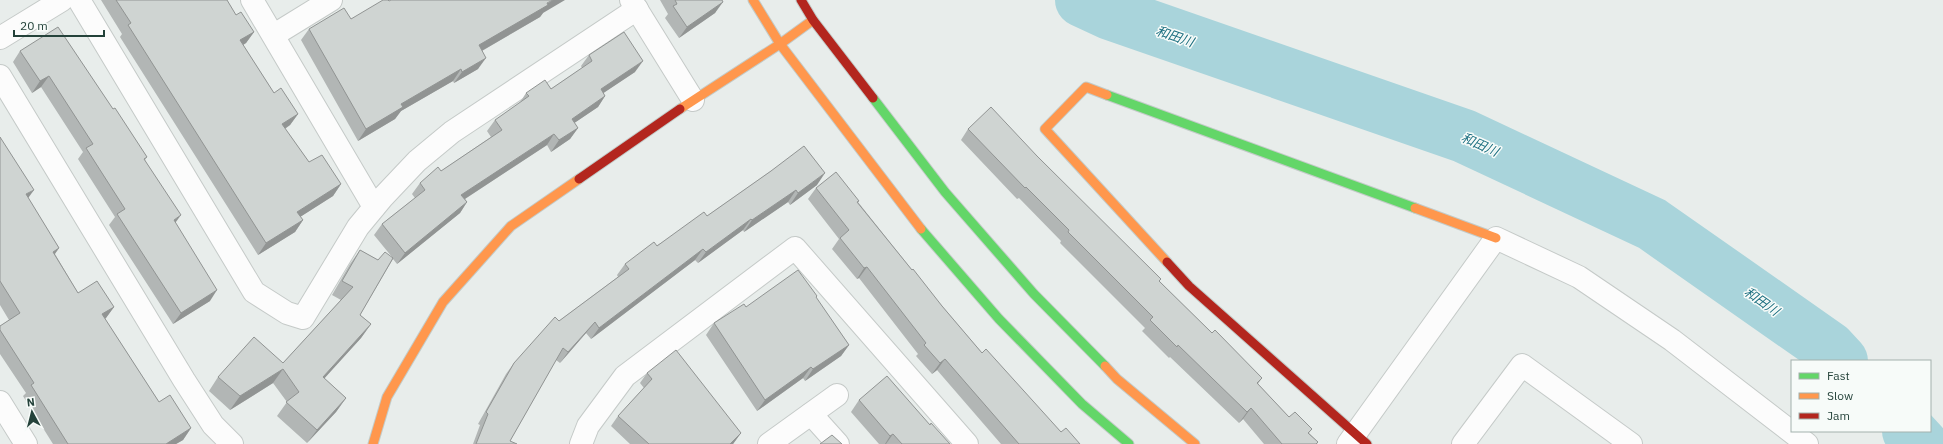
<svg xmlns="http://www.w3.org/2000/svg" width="1943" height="444" font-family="'IBM Plex Sans','Noto Sans JP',sans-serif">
<rect width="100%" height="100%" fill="#e8edeb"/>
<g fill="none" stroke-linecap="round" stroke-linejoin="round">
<g stroke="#a9d4db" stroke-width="54">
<path d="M1082,0l28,13 354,123 188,88 177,124 12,13"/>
<path d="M1909,431l12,13"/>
</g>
<defs>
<g id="street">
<path d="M79,0l175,292 33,21 16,5 55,-91 24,-29 35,-37 35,-29 185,-123"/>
<path d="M252,0l122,207"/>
<path d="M631,0l62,100"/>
<path d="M274,35l57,-35"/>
<path d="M0,38l62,-38"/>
<path d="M0,76l184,304 29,45 19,19"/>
<path d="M0,402l26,42"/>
<path d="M811,414l27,30"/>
<path d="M581,444l7,-18 37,-50 170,-128 172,196"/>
<path d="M769,444l68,-49"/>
<path d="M1348,444l148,-206 83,39 93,63 135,104"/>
<path d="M1463,444l59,-79 109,79"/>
</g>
<g id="fast">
<path d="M1107,95l308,113"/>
<path d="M873,98l72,94 89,102 71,72"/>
<path d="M921,229l78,90 83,85 47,40"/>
</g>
<g id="slow">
<path d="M753,0l27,44 141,185"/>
<path d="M1107,95l-21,-8 -41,42 122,133"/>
<path d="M680,109l100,-65 33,-24"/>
<path d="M1415,208l81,30"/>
<path d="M1105,366l12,13 78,65"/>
<path d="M373,444l14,-47 56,-95 68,-76 68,-47"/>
</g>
<g id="jam">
<path d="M801,0l12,20 60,78"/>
<path d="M579,179l101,-70"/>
<path d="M1167,262l22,24 178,158"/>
</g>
</defs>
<use href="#street" stroke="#c5cac8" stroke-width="24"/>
<use href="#fast" stroke="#c3cbc8" stroke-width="11"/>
<use href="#slow" stroke="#c3cbc8" stroke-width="11"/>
<use href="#jam" stroke="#c3cbc8" stroke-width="11"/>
<use href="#street" stroke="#fcfcfc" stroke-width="22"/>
<use href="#fast" stroke="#63d668" stroke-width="9"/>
<use href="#slow" stroke="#ff974d" stroke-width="9"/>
<use href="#jam" stroke="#b3261e" stroke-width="9"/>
</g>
<g fill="#b2b6b5">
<path d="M101,0h126l9,15 18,17 -8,11 -3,2 31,48 24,21 -8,11 -5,4 24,33 32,22 -8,12 -33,21 3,3 -8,12 -37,23 -138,-218 2,-3z"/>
<path d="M660,0h62l-7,13 -36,25 -14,-20 3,-4z"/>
<path d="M389,1l154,12 -3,4 -58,34 -4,18 -24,14 -1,-2 -52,30 -6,8 -37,22 -57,-101 8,-11 42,-10z"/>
<path d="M20,51l93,58 34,48 -2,3 30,63 35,78 -37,23 -64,-99 6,-8 -37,-58 5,-7 -42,-65 -9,6 -19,-31z"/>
<path d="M589,55l46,17 -32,21 2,3 -7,11 -24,16 4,5 -8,11 -19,13 -4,-7 -82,54 2,3 -7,11 -63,51 -4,-5 -33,56 11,9 -10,14 -37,40 22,20 -10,14 -29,31 -30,-27 10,-14 -14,-19 -43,27 -21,-19 9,-14 65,-14 58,-63 -9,-5 18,-31 10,-14 18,10 14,-3 -18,-22 8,-11 33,-26 -3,-4 8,-11 21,-12 50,-34 -4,-6 8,-11 24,-16 7,-11 25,-4 31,-21 -1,-2z"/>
<path d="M968,129l69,27 122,125 53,52 50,45 -4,6 31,33 23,12 -3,4 9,9 -1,2h-53l-21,-25 -4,4 -69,-66 -1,1 -27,-27 3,-3 -85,-85 1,-2 -42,-43 -2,1 -56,-59z"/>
<path d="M0,137l28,61 31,50 -4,6 23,39 36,14 -9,12 54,83 32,26 -8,12 -7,4h-123l-30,-48 3,-3 -26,-39v-28l9,-6 -9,-15z"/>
<path d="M771,171l46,14 -27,20 -2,-3 -44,30 -1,-2 -45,33 -3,-3 -104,79 -5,-6 -26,30 -4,-3 -46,81 7,3h-44l7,-19 -2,-1 28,-50 8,-11 45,-42 59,-44 -1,-2 8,-11 82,-48z"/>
<path d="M816,188l43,13 -1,1 54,68 30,36 40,47 79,79 19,12h-79l-64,-74 -5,4 -16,-18 2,-2 -59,-76 -2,1 -25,-30 7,-10 -31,-40z"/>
<path d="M816,298l33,47 -8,11 -36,25 -2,-3 -46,33 -51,-76 8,-12 32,-16z"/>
<path d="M647,373l94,60 -8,11h-103l-19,-18 7,-10 26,-28 -4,-5z"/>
<path d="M859,400l71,25 20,19h-71l-28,-32z"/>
</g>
<g fill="#919493">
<path d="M553,0h12l-22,13 -3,4 -69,40 8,-12z"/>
<path d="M723,2l-8,11 -36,25 8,-11z"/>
<path d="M254,32l-8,11 -14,9 8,-12z"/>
<path d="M486,58l-8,11 -24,14 8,-11z"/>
<path d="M643,61l-8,11 -42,28 8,-11z"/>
<path d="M461,69l-8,12 -52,30 -6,8 -37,22 8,-12 35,-25z"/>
<path d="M49,76l-8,11 -9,6 8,-12z"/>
<path d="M605,96l-7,11 -34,23 8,-11z"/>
<path d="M298,114l-8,11 -16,11 8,-12z"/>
<path d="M578,128l-8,11 -19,13 8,-12z"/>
<path d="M554,134l-7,11 -93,61 7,-11z"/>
<path d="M825,173l-8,12 -27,20 8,-12z"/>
<path d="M341,184l-8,12 -44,28 8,-12z"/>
<path d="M34,190l-8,11v-7z"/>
<path d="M796,190l-8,12 -44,30 8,-12z"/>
<path d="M467,202l-7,11 -63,51 8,-11z"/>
<path d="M181,215l-8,11 1,-6z"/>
<path d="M751,219l-8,11 -45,33 8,-11z"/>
<path d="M303,220l-8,12 -37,23 8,-12z"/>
<path d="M59,248l-8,11 2,-7z"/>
<path d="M703,249l-8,11 -104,79 8,-11z"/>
<path d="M867,267l-8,11 -2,1 7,-11z"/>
<path d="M217,290l-7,11 -37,23 8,-11z"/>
<path d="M114,307l-8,11 -12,8 8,-12z"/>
<path d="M595,322l-9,11 -26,30 8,-11z"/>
<path d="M371,324l-10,14 -48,53 10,-14z"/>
<path d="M849,345l-8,11 -36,25 8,-12z"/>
<path d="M945,359l-8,11 -5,4 8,-11z"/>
<path d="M811,367l-8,11 -46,33 8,-11z"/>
<path d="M283,369l-10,14 -43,27 10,-14z"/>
<path d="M346,398l-10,14 -29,31 10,-13z"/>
<path d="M1251,408l-8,11 -4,4 8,-11z"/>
<path d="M191,428l-8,12 -7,4h-10z"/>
<path d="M741,433l-8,11h-3z"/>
<path d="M893,434l-7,10h-1l5,-8z"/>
</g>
<g fill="#cfd4d2" stroke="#919493">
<path d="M116,0h111l9,15 5,-3 13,20 -14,8 34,53 7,-5 17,26 -16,10 27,38 13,-7 19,29 -44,28 6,8 -37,23 -138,-218 3,-2z"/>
<path d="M383,0h5l1,1 2,-1h162l-6,3 1,2 -69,40 7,13 -24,14 -1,-3 -60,35 2,3 -37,22 -57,-100 35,-21 7,11z"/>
<path d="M675,0h47l1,2 -36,25 -14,-21 4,-2z"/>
<path d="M58,27l55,82 2,-1 32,49 -3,2 37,56 -7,5 43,70 -36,23 -64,-99 8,-5 -39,-61 7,-4 -44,-68 -9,5 -20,-30z"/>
<path d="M624,32l19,29 -42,28 4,7 -33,23 6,9 -19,12 -5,-6 -93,61 6,7 -62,51 -23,-29 43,-34 -5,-7 18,-16 3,4 61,-41 -7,-10 34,-24 -3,-3 19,-13 6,9 41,-28 -3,-6z"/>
<path d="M991,107l46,49 124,123 -2,2 53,52 3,-3 47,48 -5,5 32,34 6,-5 17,17 -4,4 10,9 -2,2h-34l-31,-36 -4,4 -69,-67 -1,2 -27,-27 3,-3 -85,-85 1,-2 -43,-43 -1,1 -57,-59z"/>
<path d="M0,137l34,53 -8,4 33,54 -6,4 25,41 19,-12 17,26 -12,7 57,88 11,-7 21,33 -25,16h-98l-37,-59 3,-2 -34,-53v-4l20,-13 -20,-32z"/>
<path d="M804,146l21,27 -27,20 -2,-3 -44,30 -1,-1 -45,33 -3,-3 -104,79 -4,-6 -27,30 -5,-4 -53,93 7,3h-41l12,-30 -2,-2 28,-49 41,-46 4,4 70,-52 -4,-5 29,-22 3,4 47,-34 3,4 64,-45z"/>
<path d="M836,172l23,29 -2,1 55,68 1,-1 29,37 40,47 4,-4 75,83 5,-4 14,16h-61l-74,-85 -5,4 -16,-18 2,-2 -59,-76 -3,1 -24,-30 9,-8 -33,-42z"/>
<path d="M360,250l18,10 7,-8 8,6 -33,57 11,9 -48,53 23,21 -29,32 -31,-28 13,-10 -16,-23 -43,27 -22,-19 36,-40 29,26 70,-76 -11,-6z"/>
<path d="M798,270l19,26 -1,1 33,48 -36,24 -2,-2 -46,33 -51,-77 30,-19 2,3z"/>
<path d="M676,350l65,83 -11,11h-81l-31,-28 34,-37 -5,-6z"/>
<path d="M887,376l43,49 1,-2 19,21h-48l-9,-10 -3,2 -31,-36z"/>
<path d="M832,435l10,9h-22z"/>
</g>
<g text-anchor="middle" stroke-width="3" stroke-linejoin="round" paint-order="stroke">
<g font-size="13" font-style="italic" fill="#1c6f80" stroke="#f7fbf9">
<text transform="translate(1175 36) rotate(19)" y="5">和田川</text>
<text transform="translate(1480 144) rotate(24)" y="5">和田川</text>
<text transform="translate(1762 301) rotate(35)" y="5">和田川</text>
</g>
</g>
<rect x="1791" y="360" width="140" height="72" fill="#f7fbf9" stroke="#a3b1ad"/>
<rect x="1799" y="373" width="20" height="6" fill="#63d668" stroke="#a3b1ad"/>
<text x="1827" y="380" font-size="12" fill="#24423a">Fast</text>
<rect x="1799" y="393" width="20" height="6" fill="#ff974d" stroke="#a3b1ad"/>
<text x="1827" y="400" font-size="12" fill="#24423a">Slow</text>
<rect x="1799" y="413" width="20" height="6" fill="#b3261e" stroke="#a3b1ad"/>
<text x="1827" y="420" font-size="12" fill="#24423a">Jam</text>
<g transform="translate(32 412) rotate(353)" stroke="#f7fbf9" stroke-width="3" paint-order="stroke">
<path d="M0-3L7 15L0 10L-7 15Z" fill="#24423a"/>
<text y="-6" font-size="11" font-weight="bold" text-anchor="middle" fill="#24423a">N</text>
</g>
<path d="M14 30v6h90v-6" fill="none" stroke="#24423a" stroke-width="2"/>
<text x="20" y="30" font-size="12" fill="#24423a" stroke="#f7fbf9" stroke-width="3" paint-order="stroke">20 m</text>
</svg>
